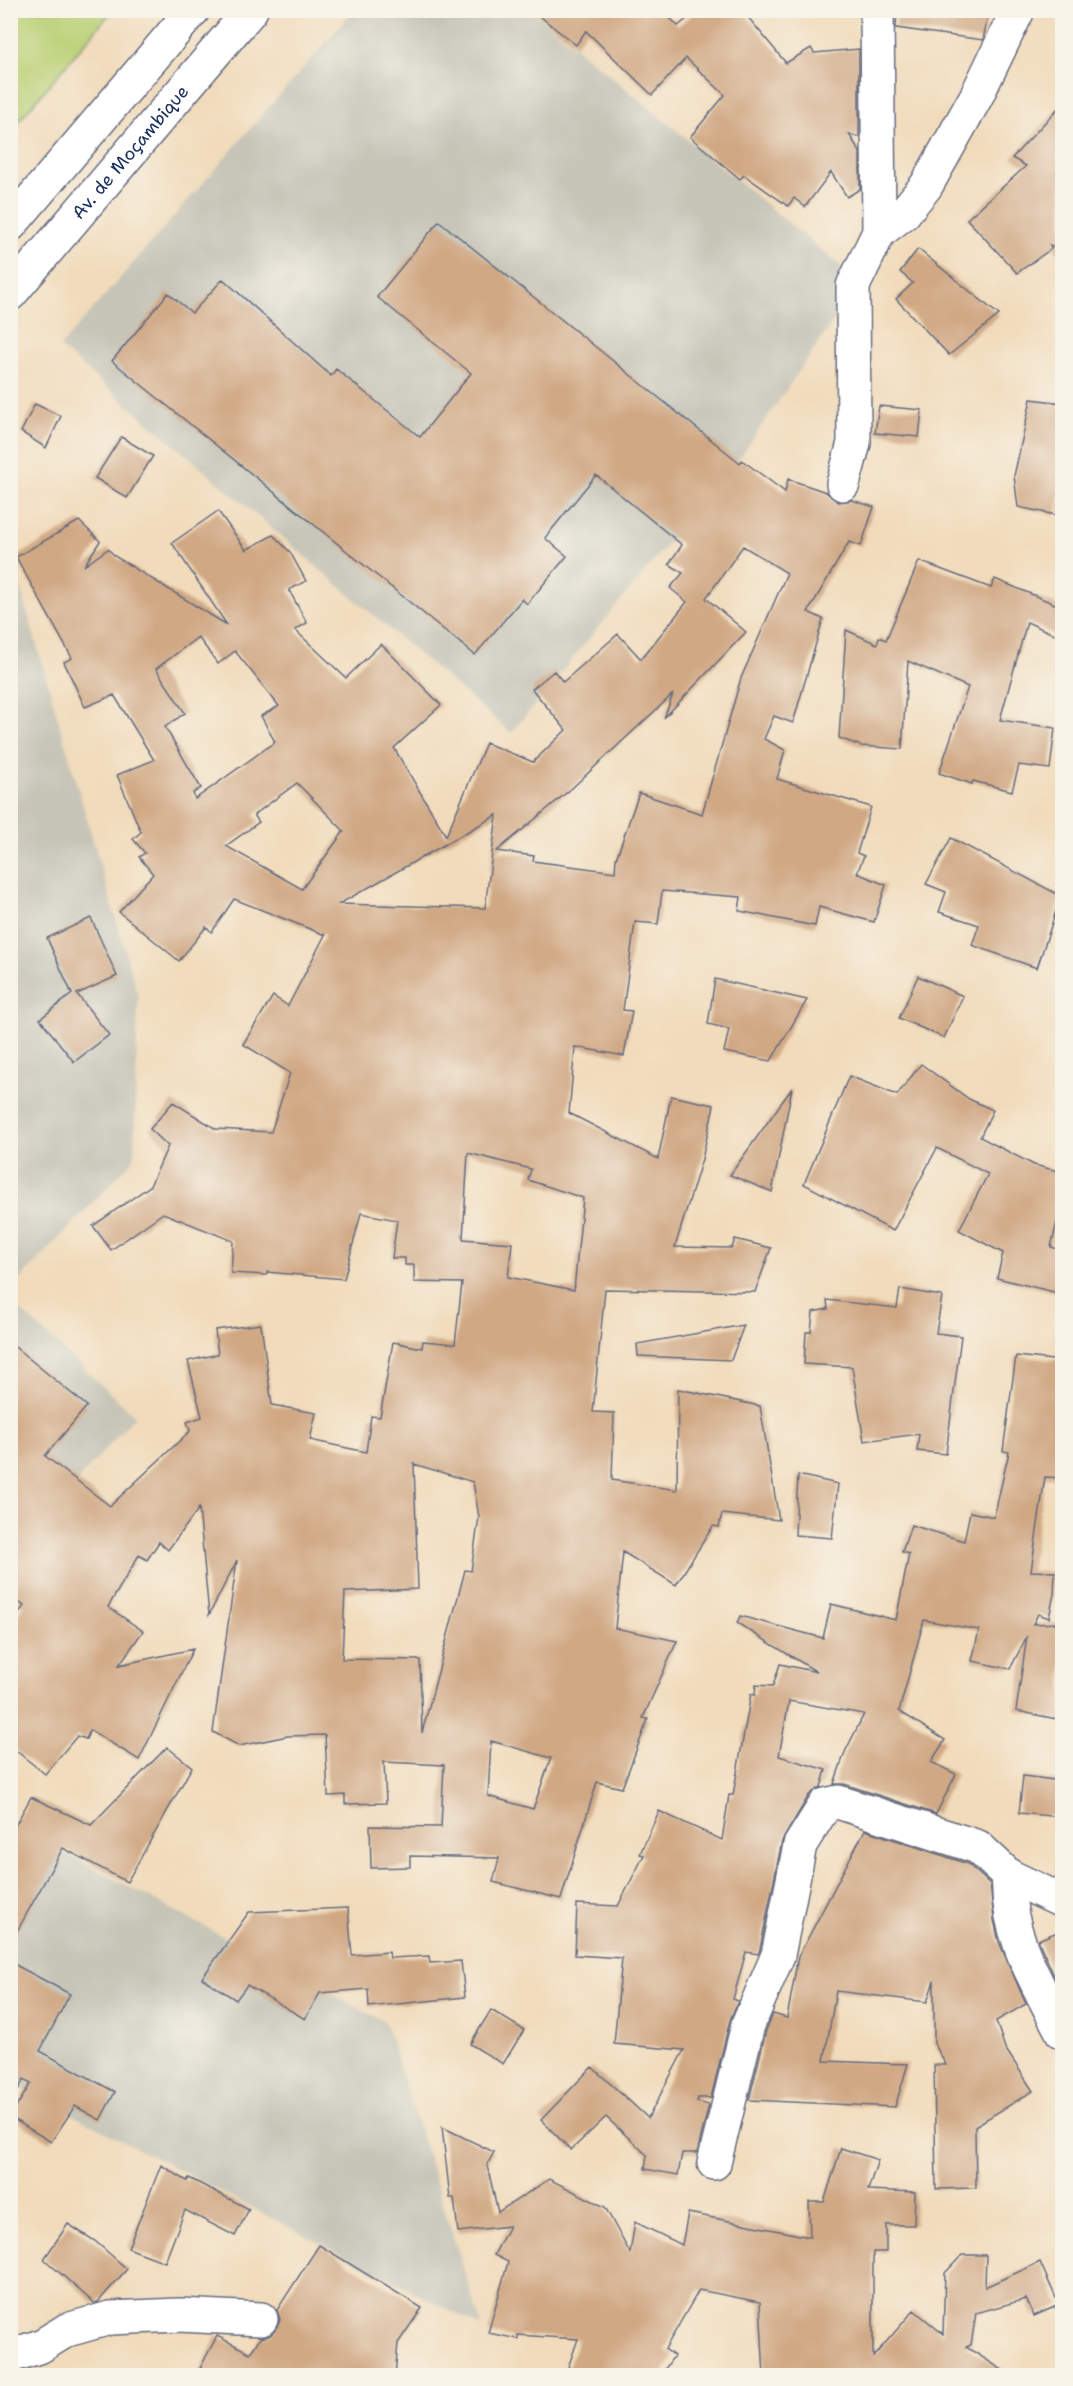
<svg xmlns="http://www.w3.org/2000/svg" width="1073" height="2386" font-family="'Shantell Sans',sans-serif">
<rect width="100%" height="100%" fill="#f7f3e8"/>
<filter id="ink" filterUnits="userSpaceOnUse"><feTurbulence type="fractalNoise" baseFrequency=".0167" numOctaves="2"/><feDisplacementMap in="SourceGraphic" scale="12" xChannelSelector="R" yChannelSelector="G"/><feConvolveMatrix kernelMatrix="1 2 1 2 8 2 1 2 1" color-interpolation-filters="sRGB"/></filter>
<filter id="wash" filterUnits="userSpaceOnUse"><feTurbulence type="fractalNoise" baseFrequency=".008" numOctaves="4" result="noise"/><feDisplacementMap in="SourceGraphic" scale="24" xChannelSelector="R" yChannelSelector="G"/><feGaussianBlur stdDeviation="1.35" result="paint"/><feColorMatrix in="noise" values="0 0 0 0 0 0 0 0 0 0 0 0 0 0 0 0 0 1.4 0 .05"/><feComposite in="paint" operator="in"/></filter>
<g filter="url(#wash)">
<rect width="100%" height="100%" fill="#f1dbbb"/>
<g fill="#c6c5b8">
<path d="M353,11h179l328,271 -117,171 -232,280 -451,-386z"/>
<path d="M10,552l128,444 -4,163 -123,130z"/>
<path d="M11,1302l124,114 -124,139z"/>
<path d="M10,1824l375,198 97,305 -471,-244z"/>
</g>
<path fill="#bad074" stroke="#6a8069" stroke-width="1.5" d="M11,10l101,1 -101,119 -1,-119z"/>
<g id="blocks">
<g fill="#d0a884" fill-rule="evenodd">
<path d="M532,10h130l16,16 20,-16h44l44,53 25,-15 3,5 45,-4v88l-10,-3 11,18v37l-13,8 -16,-25 -26,35 -11,-9 -6,8 -44,-31 -4,4 -50,-42 35,-42 -39,-37 -34,37 -66,-64 -10,14z"/>
<path d="M897,10h92l-6,30 -87,-12z"/>
<path d="M1062,104v151l-12,-10 1,4 -34,24 -50,-54 59,-53 -14,-8z"/>
<path d="M439,221l301,242 2,-3 43,32 3,-13 38,13 12,10 14,-2 22,7 -13,39 -12,-4 -41,70 15,7 -30,104 -19,-7 -10,23 21,11 -8,29 94,28 -14,46 7,3 -7,17 29,12 -12,37 -55,-15 -4,19 -76,-15 2,-14 -79,-6 -4,33 -23,-2 -12,88 9,1 -8,45 -49,-9 -6,66 89,46 13,-63 43,9 -12,54 -27,88 57,1 3,-9 36,9 -16,44 -150,-3 -12,123 21,1 -2,67 65,10 1,-101 82,17 19,114 -57,-6 -3,13 -6,-1 -37,59 -53,-33 -8,76 62,13 -34,77 5,1 -26,69 -25,-6 -36,117 -68,-17 6,-24 -89,-2v11l-39,1 -1,-42 71,1 3,-62 -60,-3 2,41 -41,1v-9l-17,1 -3,-61 -37,1 -49,10 -26,-14 24,-172 -28,55 -10,-107 -31,42 -9,-8 -12,18 -8,-5 -31,52 35,24 -24,34 74,-16 -54,111 -49,-30 -4,9 -9,-3 -32,38 -35,-28v-121l14,-19 -14,-10v-253l77,63 -42,50 65,50 80,-75 -3,-9 15,-5 -14,-56 30,-7 -3,-24 46,-6 11,81 44,8 -6,27 56,12 5,-36 9,1 13,-75 29,6 1,-7 32,3 7,-61 -48,-1v-17h-9v-7h-13l5,-38 -36,-7 -17,66 -77,-7v3l-36,-2 2,-32 -70,-28 -52,37 -18,-24 57,-40 18,-40 -18,-17 23,-27 43,27 55,3 19,-59 -47,-29 30,-48 15,10 37,-71 -91,-36 -22,33 -6,-5 -27,34 -60,-49 34,-38 -14,-17 6,-4 -12,-14 8,-7 -24,-57 37,-15 -40,-65 -29,12 -21,-45 8,-4 -56,-101 63,-36 21,20 -16,25 24,-17 8,8 111,68 -55,-82 46,-32 28,39 27,-15 17,17 16,29 -17,9 18,33 -12,7 51,48 35,-34 60,61 -47,43 52,88 40,-93 47,19 33,-32 -34,-41 22,-18 9,11 55,-48 23,25 46,-57 -17,-14 13,-15 -14,-9 13,-19 -86,-70 -51,63 22,18 -40,48 -5,-5 -47,56 -363,-294 56,-68 24,20 31,-34 108,97 5,-7 84,68 51,-64 -94,-76zM743,546l44,27 -46,105 -39,136 -63,-21 -23,66 -1,13 -82,-11 1,-5 -37,-5 74,-62 102,-95 -9,24 82,-86 -40,-34zM198,637l20,27 17,-13 44,55 -18,10 14,26 -80,57 -2,-6 8,-5 -36,-61 20,-14 -29,-44zM297,783l47,48 -42,58 -76,-43 33,-24 -5,-7zM497,815l-12,93 -146,-4 110,-62zM468,1153l63,16 -3,11 55,18 -9,92 -66,-13 4,-34 -49,-4zM414,1464l59,18 6,35 -8,54 -6,-1 -43,163 -2,-73 -78,-1 3,-67 73,-3zM491,1741l60,17 -18,51 -45,-13z"/>
<path d="M918,249l81,66 -50,40 -53,-56 17,-16 -13,-11z"/>
<path d="M1031,399l31,4v85l-6,27 -38,-8 -4,-31z"/>
<path d="M35,404l26,12 -15,32 -25,-16z"/>
<path d="M879,406l43,4 -3,27 -44,-4z"/>
<path d="M121,437l32,19 -26,42 -32,-20z"/>
<path d="M919,561l72,27 4,-9 67,28v31l-35,-16 -27,98 55,8 -5,41 -31,-4 -7,26 -39,-10 -1,3 -33,-11 29,-86 -60,-26 -6,88 -41,-3 -22,-8 7,-108 31,14 2,-7 7,3z"/>
<path d="M951,838l110,58 -24,72 -65,-23 7,-20 -40,-13 7,-20 -20,-8z"/>
<path d="M91,918l26,58 -40,18 32,41 -35,27 -34,-43 32,-25 -25,-56z"/>
<path d="M918,976l45,20 -19,42 -45,-20z"/>
<path d="M715,979l92,21 -36,61 -47,-9 5,-23 -21,-5z"/>
<path d="M921,1064l48,35 24,11 -13,27 54,28 28,7v30l-11,45 11,3v44l-65,-16 6,-25 -44,-23 29,-56 -51,-26 -44,83 -89,-47 45,-108 48,19z"/>
<path d="M792,1088l-20,104 -42,-17z"/>
<path d="M900,1289l42,7 -6,37 25,3 -15,118 -29,-3 2,-17 -55,7 -12,-74 -48,-3 2,-32h5l2,-20 15,-3 -1,-9 70,8z"/>
<path d="M744,1325l-13,35 -93,-4 -1,-12z"/>
<path d="M1016,1356l46,5v117l-17,-1 -14,94 24,1 -1,22 -5,24 -11,-4 -5,10 29,-1v97l-46,-9 11,-75 -17,33 -38,-8 7,-31 -55,-10 -25,91 46,29 -14,22 25,12 -20,40 -92,-30h-10l11,-32 19,-38 -75,-13 -10,55 47,14 -5,17 -12,8 -27,46 -22,108 -2,5 -12,-2 -13,47 5,2 -8,19 -19,78h-13l-1,4 12,3 -12,48h-15l-4,22 -33,-6 2,-14 -41,-38 -35,33 -30,-30 51,-53 56,51 36,-68 -70,-6 8,-86 -47,-3 2,-51 41,2 26,-51 -4,-1 19,-43 63,29 7,-45h4l18,-101 4,1 1,-10 17,1 7,-22 37,8 -80,-49 3,-7 83,22 8,-34 65,16 13,-66 -7,-2 9,-27 53,16 6,-29 24,5 15,-65 -6,-1z"/>
<path d="M798,1475l40,9 -6,54 -37,-3z"/>
<path d="M167,1747l25,20 -65,115 -64,-34 -53,96v-109l21,-38 60,28z"/>
<path d="M1023,1776l39,5v36l-43,-4z"/>
<path d="M865,1830l103,34 22,20 4,36 5,22 27,62 -30,17 9,27 28,43 -58,35 1,62 -40,1 -2,-124h12l-12,-22v-62l-7,21 -91,-11 -12,70 84,3 -13,43 -146,-7 17,-69 7,-17 14,4 11,-61z"/>
<path d="M348,1908l4,47 37,-3 1,6 39,-2 1,7 31,-2 4,36 -96,10 -1,-18 -48,4 -15,26 -58,-34 -11,15 -34,-22 47,-66z"/>
<path d="M1062,1930v50l-5,2 -19,-42z"/>
<path d="M10,1962l60,32 -30,57 75,41 -15,28 -25,-14 -24,36 -41,-25 21,-34 -7,-4 -14,26z"/>
<path d="M491,2010l33,20 -21,34 -33,-20z"/>
<path d="M442,2127l52,25 -7,13 11,47 51,-33 56,28 25,46 5,-31 47,23 6,-32 122,24 -1,-35h15l17,-54 37,12 -10,30 47,2 -1,33h-28v27h-13v105l41,-47 29,24 2,-61 17,-18h24l-1,32 55,-25 19,43 -25,11 -8,-17 -50,14 -5,32 -5,2 46,29h-248l-4,-74 -61,-12 -34,59 9,7 -14,20h-95l13,-37 -60,-4v4l-30,-6 20,-71 -14,-7 15,-29 -51,6 -4,-34h-4z"/>
<path d="M161,2165l26,16 2,-3 60,31 -14,27 -50,-26 -20,52 -37,-14z"/>
<path d="M68,2224l27,17 32,28 -29,33 -4,1 -50,-44z"/>
<path d="M319,2245l103,63 -24,35 -3,33h-199l21,-40 33,17 10,-15 9,-2 7,-6 4,-10 -3,-10z"/>
</g>
</g>
</g>
<g filter="url(#ink)">
<use href="#blocks" fill-opacity="0" stroke="#666b7f" stroke-width="1.5"/>
<g fill="none" stroke-linecap="round" stroke-linejoin="round">
<defs>
<g id="street">
<path d="M879,232l25,-19 22,-27 50,-89 42,-87"/>
<path d="M843,484l11,-41 -1,-157 26,-54 -2,-222"/>
<path d="M1009,1876c-4,56 28,107 53,156"/>
<path d="M714,2163l34,-138 30,-70 22,-110 25,-40 13,-3 140,45 31,29 53,25"/>
<path d="M10,2356l31,-10 26,-16 43,-12 69,-3 82,4"/>
</g>
<g id="highway">
<path d="M10,225l183,-215"/>
<path id="s1" d="M10,294l241,-284"/>
</g>
</defs>
<use href="#street" stroke="#666b7f" stroke-width="36"/>
<use href="#highway" stroke="#666b7f" stroke-width="36"/>
<use href="#street" stroke="#fff" stroke-width="33"/>
<use href="#highway" stroke="#fff" stroke-width="33"/>
</g>
</g>
<g text-anchor="middle" stroke-width="4.5" stroke-linejoin="round" paint-order="stroke">
<g font-size="18" fill="#1b2f5e" stroke="#f7f3e8">
<text dy="6" stroke="none"><textPath href="#s1" startOffset="186">Av. de Moçambique</textPath></text>
</g>
</g>
<rect width="1073" height="2386" fill="none" stroke="#f7f3e8" stroke-width="36"/>
</svg>
